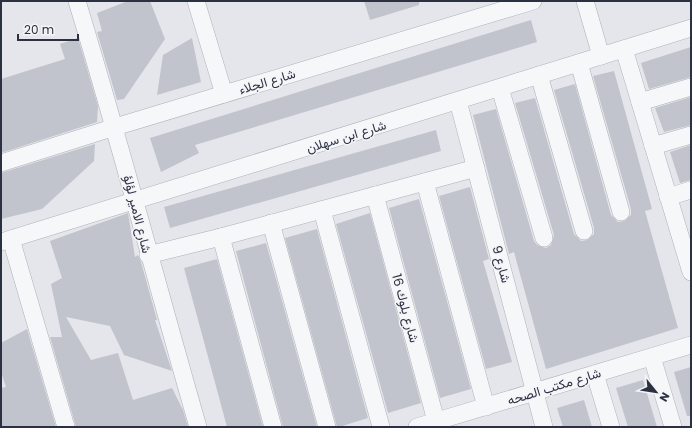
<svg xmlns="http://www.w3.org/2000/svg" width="692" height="428" font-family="Poppins,Vazirmatn,sans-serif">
<rect width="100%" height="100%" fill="#e4e6eb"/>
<g fill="#c1c4cd">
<path d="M128,1h22l15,38 -41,60 -7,1 -20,-68 5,-1 -5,-18z"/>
<path d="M364,1h55v4l-49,15z"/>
<path d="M531,20l6,22 -342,103 4,8 -38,19 -11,-34z"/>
<path d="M78,38l20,68 -1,16 -96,31v-74l64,-20 -5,-15z"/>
<path d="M192,38l9,44 -44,13 6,-40z"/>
<path d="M691,47v30l-42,12 -8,-26z"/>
<path d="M614,71l38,138 -7,2 33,117 -132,41 -32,-117 -5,2 -36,-139 23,-6 38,132 3,4 9,3 5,-3 3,-10 -39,-132 20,-5 39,136 7,7 6,-1 7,-6v-6l-40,-138 21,-6 36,131 7,7 6,-1 7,-6v-6l-38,-133z"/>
<path d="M691,97v28l-27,7 -9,-24z"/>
<path d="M436,130l5,21 -271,77 -6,-21z"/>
<path d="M95,144l-1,17 -52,48 -41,10v-46z"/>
<path d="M691,145v35l-11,3 -10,-31z"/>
<path d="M470,187l19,72 -6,2 29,101 -26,7 -47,-173z"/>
<path d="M419,199l52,190 -31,9 -51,-190z"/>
<path d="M128,213l7,44 3,-2 3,7 16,58h-2l17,51 -48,-16 -14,-29 -44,-9 25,43 27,-7 15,47 39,-12 11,22 5,17h-112l-26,-90h12l-11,-53 11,-6 -12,-37z"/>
<path d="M370,213l51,190 -33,10 -52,-189z"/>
<path d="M317,229l51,189 -29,9h-2l-52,-189z"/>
<path d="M266,243l51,184h-34l-47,-176z"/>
<path d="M217,259l46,168h-36l-43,-159z"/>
<path d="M27,329l29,98h-55v-39l5,-1 -5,-15v-29z"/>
<path d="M691,367v49h-4l-13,-44z"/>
<path d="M643,380l14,47h-29l-12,-39z"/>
<path d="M584,400l8,27h-29l-6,-19z"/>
</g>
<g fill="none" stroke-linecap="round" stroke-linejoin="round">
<defs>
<g id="street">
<path d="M77,1c43,141 80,284 121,426"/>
<path d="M196,1l28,93"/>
<path d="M585,1l16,55"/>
<path d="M624,49l67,223"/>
<path d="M579,63l42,149"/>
<path d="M539,75l45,156"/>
<path d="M500,88l44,150"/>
<path d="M458,101l86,326"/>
<path d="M640,102l51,-15"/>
<path d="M653,146l38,-11"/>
<path d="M1,163l114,-36 418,-126"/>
<path d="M425,182l61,225"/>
<path d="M375,195l61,226"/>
<path d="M668,197l23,-7"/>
<path d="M322,210l59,217"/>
<path d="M271,223l56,204"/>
<path d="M221,237l52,190"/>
<path d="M11,239l55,188"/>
<path d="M1,242l690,-214"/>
<path d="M148,255l73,-18 255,-69"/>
<path d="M652,357l21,70"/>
<path d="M595,374l16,53"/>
<path d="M417,427l274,-82"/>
</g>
</defs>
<use href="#street" stroke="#adb0b8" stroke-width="18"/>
<use href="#street" stroke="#f6f7f9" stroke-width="17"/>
</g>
<g text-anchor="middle" stroke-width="3" stroke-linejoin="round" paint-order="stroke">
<g font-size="13" fill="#2c3142" stroke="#f4f5f8">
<text transform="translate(267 81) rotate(-17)" y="5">شارع الجلاء</text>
<text transform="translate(346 136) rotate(-17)" y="5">شارع ابن سهلان</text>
<text transform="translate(138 214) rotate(76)" y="5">شارع الامير لؤلؤ</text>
<text transform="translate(502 264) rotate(75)" y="5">شارع 9</text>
<text transform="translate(406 308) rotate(75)" y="5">شارع بلوك 16</text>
<text transform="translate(554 386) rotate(-17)" y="5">شارع مكتب الصحه</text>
</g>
</g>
<rect width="692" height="428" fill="none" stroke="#2c3142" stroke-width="4"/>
<g transform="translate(656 392) rotate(120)" stroke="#f4f5f8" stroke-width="3" paint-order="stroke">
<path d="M0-3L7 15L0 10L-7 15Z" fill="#2c3142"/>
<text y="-6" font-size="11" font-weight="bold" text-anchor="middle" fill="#2c3142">N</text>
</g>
<path d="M18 34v6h60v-6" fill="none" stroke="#2c3142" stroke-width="2"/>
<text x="24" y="34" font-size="12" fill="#2c3142" stroke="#f4f5f8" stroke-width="3" paint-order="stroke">20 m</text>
</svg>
